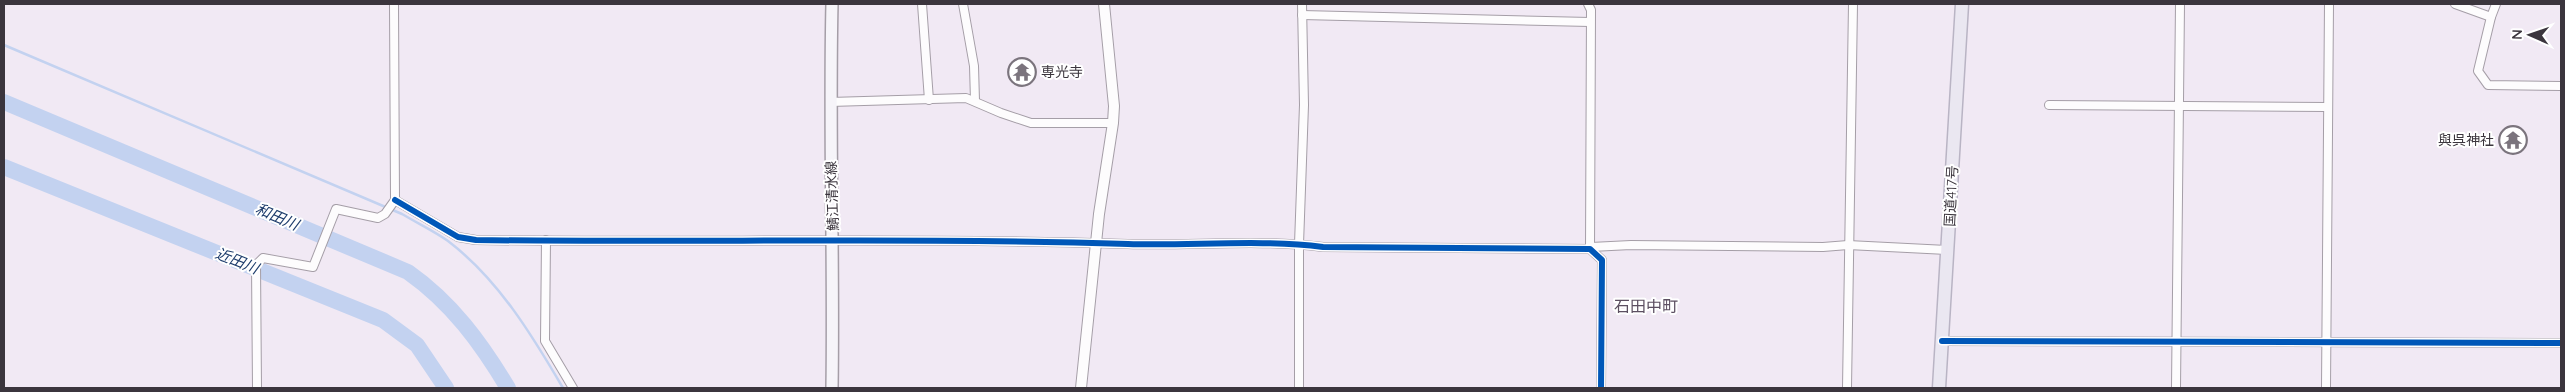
<svg xmlns="http://www.w3.org/2000/svg" width="2565" height="392" font-family="Quicksand,'Noto Sans JP',sans-serif">
<rect width="100%" height="100%" fill="#f1e9f4"/>
<g fill="none" stroke-linecap="round" stroke-linejoin="round">
<path stroke="#c3d2f0" stroke-width="2.5" d="M4,45l398,169c15,9 32,17 46,27 50,38 84,94 115,147"/>
<g stroke="#c3d2f0" stroke-width="16">
<path d="M4,102l404,170c44,31 73,71 100,116"/>
<path d="M4,167l379,153 34,25 29,43"/>
</g>
<defs>
<g id="minor">
<path d="M922,4l7,96"/>
<path d="M963,4l11,62 1,35"/>
<path d="M1588,4l3,6 -1,239"/>
<path d="M2455,4l36,13"/>
<path d="M2496,4l-5,13 -13,54 10,14 73,1"/>
<path d="M1302,15l288,7"/>
<path d="M830,102l136,-4 35,15 30,10h82"/>
<path d="M2049,105l278,2"/>
<path d="M395,200l63,37 18,3c217,3 435,-3 652,4 64,2 132,-5 195,3l267,2 12,11 -1,128"/>
<path d="M546,240l-1,101 28,47"/>
<path d="M1591,247l40,-2 192,2 25,-2 99,5"/>
<path d="M1942,341l619,2"/>
<path d="M257,388l-1,-123 7,-7 50,9 23,-58 42,9 7,-4 10,-14 -1,-196"/>
<path d="M1299,388v-144l5,-139 -2,-101"/>
<path d="M1847,388l6,-384"/>
<path d="M2176,388l4,-384"/>
<path d="M2326,388l3,-384"/>
</g>
<path id="tertiary" d="M1081,388l18,-174 14,-91 1,-17 -10,-102"/>
<path id="secondary" d="M832,4c-3,128 2,256 0,384"/>
<path id="trunk" d="M1939,388l23,-384"/>
</defs>
<use href="#minor" stroke="#a59ea7" stroke-width="10"/>
<use href="#tertiary" stroke="#a59ea7" stroke-width="12"/>
<use href="#secondary" stroke="#a59ea7" stroke-width="14"/>
<use href="#trunk" stroke="#b9b4c4" stroke-width="15"/>
<use href="#minor" stroke="#fdfcfd" stroke-width="8"/>
<use href="#tertiary" stroke="#fdfcfd" stroke-width="10"/>
<use href="#secondary" stroke="#f6f4f9" stroke-width="11"/>
<use href="#trunk" stroke="#eae7f1" stroke-width="12"/>
<defs>
<g id="cycleway">
<path d="M395,200l63,37 18,3c217,3 435,-3 652,4 64,2 132,-5 195,3l267,2 12,11 -1,128"/>
<path d="M1942,341l619,2"/>
</g>
</defs>
<use href="#cycleway" stroke="#fff" stroke-width="9"/>
<use href="#cycleway" stroke="#0057b8" stroke-width="6"/>
</g>
<defs>
<symbol id="temple-ring" viewBox="-11 -11 22 22"><circle r="9.5" fill="#fff" stroke="#7b747d" stroke-width="1.5"/><path d="M0-6L5-2H3V0L6.5 2.5H4V6H1.5V3h-3V6H-4V2.5H-6.5L-3 0V-2H-5Z" fill="#7b747d"/></symbol>
</defs>
<g fill-rule="evenodd">
<use href="#temple-ring" x="1006" y="56" width="32" height="32"/>
<use href="#temple-ring" x="2497" y="124" width="32" height="32"/>
</g>
<g text-anchor="middle" stroke-width="4" stroke-linejoin="round" paint-order="stroke">
<g font-size="14" fill="#3b353d" stroke="#fff" text-anchor="start">
<text x="1041" y="77">専光寺</text>
<text x="2494" y="145" text-anchor="end">與呉神社</text>
</g>
<g font-size="14" fill="#3b353d" stroke="#fff">
<text transform="translate(832 196) rotate(-92)" y="5">鯖江清水線</text>
<text transform="translate(1951 196) rotate(-87)" y="5">国道417号</text>
</g>
<g font-size="15" font-style="italic" fill="#1e3d6c" stroke="#fff">
<text transform="translate(277 217) rotate(23)" y="5">和田川</text>
<text transform="translate(237 261) rotate(22)" y="5">近田川</text>
</g>
<g font-size="16" fill="#5c4f61" stroke="#fff">
<text x="1646" y="312">石田中町</text>
</g>
</g>
<rect width="2565" height="392" fill="none" stroke="#3b353d" stroke-width="10"/>
<g transform="translate(2530 35) rotate(272)" stroke="#ffffff" stroke-width="4" paint-order="stroke">
<path d="M0-4L9 19L0 12L-9 19Z" fill="#3b353d"/>
<text y="-8" font-size="14" font-weight="bold" text-anchor="middle" fill="#3b353d">N</text>
</g>
</svg>
